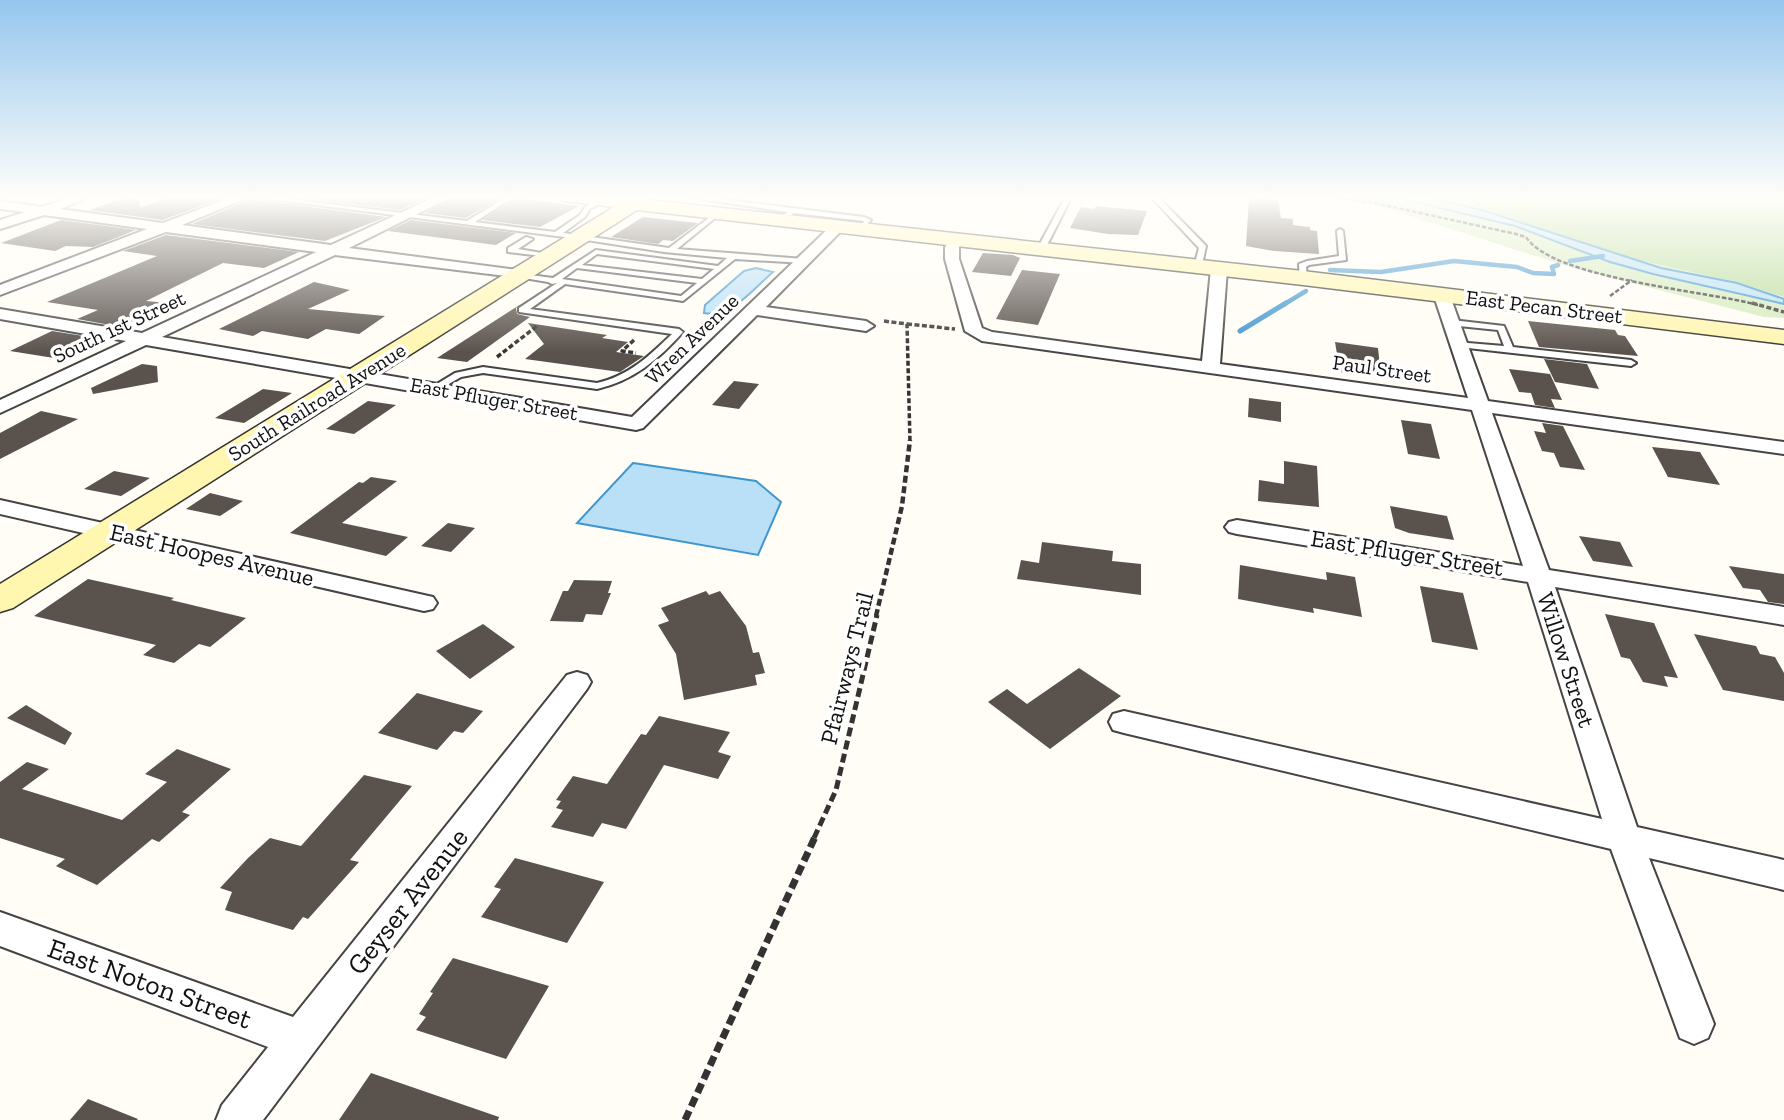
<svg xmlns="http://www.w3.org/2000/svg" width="1784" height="1120" font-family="'Zilla Slab',serif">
<rect width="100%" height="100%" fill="#fffdf5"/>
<path fill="#d5ebbd" d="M1310,196h113l56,11 140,49 121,27 44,14v21l-20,-1 -194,-50 -191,-61z"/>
<path fill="#b9dc9c" d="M1423,196h361v101l-44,-14 -120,-27 -141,-49z"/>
<g fill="#b9e0f7" stroke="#3f96cf" stroke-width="2">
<path d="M1390,196h31l61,14 179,58 76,15 47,16v5l-131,-30 -43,-12 -95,-36z"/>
<path d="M756,268l17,4c-20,17 -41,46 -69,41l1,-8 39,-34z"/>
<path d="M633,463l123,18 25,21 -23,53 -181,-32z"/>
</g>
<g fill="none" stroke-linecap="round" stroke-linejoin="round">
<g stroke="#3f96cf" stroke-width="4.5">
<path d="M1570,261l33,-5"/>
<path d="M1330,270l51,2 73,-11 63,6 16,6 21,1 -2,-7 6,-2"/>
<path d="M1283,305l23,-14"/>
</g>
<path stroke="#3f96cf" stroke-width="5" d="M1240,331l46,-28"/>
</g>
<g fill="#5a524d">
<path d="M130,196h8l2,12 32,-12h55l-64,24 -74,-10z"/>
<path d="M286,196l102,2 43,-2 -31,14z"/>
<path d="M455,196h39l8,1 -36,21 -41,-5z"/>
<path d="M516,198l40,5 23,3 -39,21 -58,-7z"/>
<path d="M1249,198l29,2 3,18 12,1v6l17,2v3l7,1 2,23 -45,-3 -28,-5z"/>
<path d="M251,199l135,18 -61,24 -133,-17z"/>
<path d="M1096,206l51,5 -9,24 -30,-1 -38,-6 11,-21 13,2z"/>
<path d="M643,217l55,6 -25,18 -10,-1 -5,4 -47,-7z"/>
<path d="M61,220l75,10 -43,17 -27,-1 -11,5 -54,-8z"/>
<path d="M411,220l105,13 -20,12 -108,-14z"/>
<path d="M166,235l133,17 -35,16 -41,-5 -77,38 34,3 -32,16 -10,-1 -17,8 -44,-8 21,-9 -51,-8 110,-46 -34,-5z"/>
<path d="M983,253l30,2 7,3 -9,18 -39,-4z"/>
<path d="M1022,270l38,4 -22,51 -42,-6z"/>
<path d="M314,282l36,8 -42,19 77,7 -26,18 -33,-5 -18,10 -46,-8 -9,5 -34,-7z"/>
<path d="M521,304l-5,4 1,6 13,3 -63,45 -30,-4z"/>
<path d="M1528,321l87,9 3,5 7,1 13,20 -99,-9z"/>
<path d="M528,323l79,12 -5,3 26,4 -12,10 28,4 -24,16 -95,-13 19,-15z"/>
<path d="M52,331l44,7 -42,20 -44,-7z"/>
<path d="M1335,342l43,6 3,28 -41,-4z"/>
<path d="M1544,359l43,5 12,25 -44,-7z"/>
<path d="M142,364l15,2 1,16 -65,12 -2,-6z"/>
<path d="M1509,369l41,5 12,26 -11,-1 4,9 -20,-3 -4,-12 -12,-1z"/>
<path d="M734,381l25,3 -20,25 -27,-4z"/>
<path d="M263,389l29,4 -48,30 -29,-5z"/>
<path d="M1249,398l32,4v20l-33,-5z"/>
<path d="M368,401l28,4 -42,29 -28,-5z"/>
<path d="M41,411l37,8 -78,40v-26z"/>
<path d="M1401,420l30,4 9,35 -32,-5z"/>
<path d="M1542,423l21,3 22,44 -25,-3 -6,-14 -12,-2 -8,-20 12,2z"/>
<path d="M1652,447l48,5 20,33 -52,-8z"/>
<path d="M1284,461l33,5 2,41 -61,-6 1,-21 25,4z"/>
<path d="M114,471l36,7 -29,18 -37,-7z"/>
<path d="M371,477l26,4 -55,42 66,14 -22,19 -96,-23 69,-51 4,1z"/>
<path d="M210,493l33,8 -23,15 -34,-7z"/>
<path d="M1390,506l57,10 7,24 -45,-7 -14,-5z"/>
<path d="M448,523l27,5 -24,24 -30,-6z"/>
<path d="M1579,536l41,6 13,25 -40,-6z"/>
<path d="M1042,542l71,9 -1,10 29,3v31l-124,-16 4,-19 18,3z"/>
<path d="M1240,565l87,15 -1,-8 29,5 7,40 -49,-9 1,5 -76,-14z"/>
<path d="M1729,566l55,8v30l-16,-2 -8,-12 -17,-2z"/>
<path d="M88,579l86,19 -3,2 75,18 -36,29 -11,-3 -25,19 -31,-8 13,-10 -122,-29z"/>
<path d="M574,580l38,1 -4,12h3l-9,22 -16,-1 -3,8 -33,-1 13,-30h5z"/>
<path d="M1420,586l43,7 15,57 -46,-8z"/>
<path d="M706,591l3,4 11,-4 26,35 7,27 6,-1 6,21 -10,2 2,10 -73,15 -8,-46 -18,-29 11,-4 -8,-13z"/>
<path d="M1605,614l49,9 24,55 -14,-2 4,11 -25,-5 -13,-23 -9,-2z"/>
<path d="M483,624l32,23 -45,32 -34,-28z"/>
<path d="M1694,634l62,12 4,8 15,3 9,16v28l-61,-11z"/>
<path d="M1079,668l42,28 -71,53 -62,-47 19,-13 20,15z"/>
<path d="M417,693l66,18 -20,22 -9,-2 -17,19 -59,-17z"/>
<path d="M26,705l46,28 -7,12 -58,-27z"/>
<path d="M659,716l71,16 -12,20 13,4 -13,23 -54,-14 -38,64 -24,-6 -9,14 -42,-10 12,-17 -7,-2 5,-7 -5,-1 17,-24 34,8 34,-50 5,1z"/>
<path d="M177,749l54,20 -49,43 8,3 -31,27 -7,-3 -55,46 -41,-19 9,-7 -65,-21v-56l27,-20 22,7 -27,20 100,31 45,-38 -22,-8z"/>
<path d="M364,775l48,11 -62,74 9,2 -51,57 -5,-2 -10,13 -68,-20 7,-18 -12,-4 28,-30 22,-20 31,8z"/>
<path d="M515,858l89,24 -37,61 -86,-26 20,-28 -7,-2z"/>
<path d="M453,958l96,28 -43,73 -90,-29 10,-13 -7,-3 14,-21 -3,-1z"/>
<path d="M371,1073l128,44 -1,3h-159z"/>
<path d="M88,1099l50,20 -1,1h-67z"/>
</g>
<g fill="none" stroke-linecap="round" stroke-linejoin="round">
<defs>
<g id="lane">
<path d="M247,196h18l202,25 41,-25h7l-40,26 80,10 25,-17 5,-8 17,-9 2,1v2l-14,8 -5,8 -22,16 106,15 49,-37 3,2 -1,1 -43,35 127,10 4,2 -4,2 -69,-4 -52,42 -118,-17 -35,25 149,20 4,3c-24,27 -50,49 -86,57l-114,-16 -22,4 -26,15 -5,-3 2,-2 23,-14 28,-6 114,16c32,-7 53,-28 75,-49l-153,-22v-4l38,-25 -5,1 -4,-2 -30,-5 -4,-2 1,-2 38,5 43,-28 122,16 9,-8 -63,-6 -84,-13zM597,254l117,15 -12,10 -120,-14zM577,268l120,15 -16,13 -119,-17z"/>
<path d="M682,196l32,2 9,-2 -3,3 144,18 7,3 -9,11 -3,-2 5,-8 -70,-8 -12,9 -3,-2 8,-8z"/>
<path d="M1066,196h6l-27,53 -7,2 -1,-2z"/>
<path d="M1150,196h7l49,50 -5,23 -7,-2 5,-19z"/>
<path d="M1340,229l3,2 3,29 -37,5 -3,2 1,11 -7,2 -1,-16 8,-3 32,-5 -2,-25z"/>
<path d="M526,237l7,2 -15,10 36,6 -4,2 -42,-5v-4z"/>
<path d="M1452,320l52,6 9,21 118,13 5,3 -5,3 -172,-19 -3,-1v-4l48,4 -6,-16 -49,-5 -1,-2z"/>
</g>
<g id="street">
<path d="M74,196h19l-33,13 103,14 71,-27h18l-70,29 149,20 106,-49h16l-104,52 169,22 5,2 3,3 -3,3 -188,-23 -173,82 470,80 201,-193 5,-1 7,4 -79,80 100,14 8,5 -8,5 -109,-16 -114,113 -7,2 -490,-85 -146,68v-13l126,-59 -126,-22v-10l142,24 174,-81 -150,-20 -166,63v-10l147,-56 -103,-14 -44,14v-9l25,-8 -25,-3v-8l42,6z"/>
<path d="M957,236l7,4 -5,7v12l23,69 10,4 210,29 9,-92 8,-5 8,5 -7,95 248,34 -34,-102 8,-5 8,5 38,105 296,41v12l-292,-41 57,157 235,37v18l-229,-38 82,240 147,33v30l-135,-32 65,166 -6,14 -14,6 -14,-6 -69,-189 -487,-116 -11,-3 -4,-8 4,-8 11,-3 478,108 -74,-237 -291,-48 -8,-2 -4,-5 4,-5 8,-2 286,46 -51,-156 -490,-69 -17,-10 -20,-72v-12l7,-10z"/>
<path d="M0,500l424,95 9,2 4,6 -4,6 -9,2 -424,-97z"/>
<path d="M577,672l10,3 4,7 -4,7 -324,431h-47l6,-15 46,-58 -268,-101v-34l293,105 274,-342z"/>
</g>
<path id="secondary" d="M555,196h90l3,4 655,71 481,59v14l-481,-59 -666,-75 -624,398 -13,4v-28l614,-377 -50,-6z"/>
</defs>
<use href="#lane" stroke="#444" stroke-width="4"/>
<use href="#street" stroke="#444" stroke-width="4"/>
<use href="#secondary" stroke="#333" stroke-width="3"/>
<g stroke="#333" stroke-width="2.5" stroke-dasharray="4.5 2" stroke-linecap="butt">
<path d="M1329,196l46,7 141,31 10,3c27,42 182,54 232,68"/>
<path d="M1610,296l22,-16"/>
</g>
<g stroke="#333" stroke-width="3.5" stroke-dasharray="5 2.5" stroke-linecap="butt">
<path d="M1752,303l32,9"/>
<path d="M884,321l23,3 3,118"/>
<path d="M907,324l48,5"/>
<path d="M634,340l-12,11 14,2"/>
<path d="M497,357l40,-31"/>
</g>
<path stroke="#333" stroke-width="4.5" stroke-dasharray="7 3.5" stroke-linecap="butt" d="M876,616l26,-110 8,-66"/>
<path stroke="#333" stroke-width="5" stroke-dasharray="9 4.5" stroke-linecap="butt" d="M814,838l22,-48 41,-175"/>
<path stroke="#333" stroke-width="7" stroke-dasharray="10 5" stroke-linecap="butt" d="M685,1120l130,-283"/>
<use href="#lane" fill="#fff" fill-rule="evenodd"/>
<use href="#street" fill="#fff" fill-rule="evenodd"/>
<use href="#secondary" fill="#fff6b0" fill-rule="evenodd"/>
</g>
<linearGradient id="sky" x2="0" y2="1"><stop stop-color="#95c6ee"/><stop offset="0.56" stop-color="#fffefa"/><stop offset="1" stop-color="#fffefa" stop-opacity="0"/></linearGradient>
<rect width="1784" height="353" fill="url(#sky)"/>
<g text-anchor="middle" stroke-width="7" stroke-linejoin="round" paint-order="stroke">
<g font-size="21" fill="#111" stroke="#fff">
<text transform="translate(1544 307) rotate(7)" y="7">East Pecan Street</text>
<text transform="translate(119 327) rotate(-25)" y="7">South 1st Street</text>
<text transform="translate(692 339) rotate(-44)" y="7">Wren Avenue</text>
<text transform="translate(1382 369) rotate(8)" y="7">Paul Street</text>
<text transform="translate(494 399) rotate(10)" y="7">East Pfluger Street</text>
<text transform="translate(317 402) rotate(-32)" y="7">South Railroad Avenue</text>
</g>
<g font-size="24" fill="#111" stroke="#fff">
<text transform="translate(1407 553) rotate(9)" y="8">East Pfluger Street</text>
<text transform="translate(212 555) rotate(13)" y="8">East Hoopes Avenue</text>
<text transform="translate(1566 660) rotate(72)" y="8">Willow Street</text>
<text transform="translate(847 668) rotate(-76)" y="8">Pfairways Trail</text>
</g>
<g font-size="28" fill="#111" stroke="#fff">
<text transform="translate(407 901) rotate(-52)" y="10">Geyser Avenue</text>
<text transform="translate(150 983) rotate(20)" y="10">East Noton Street</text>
</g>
</g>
</svg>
